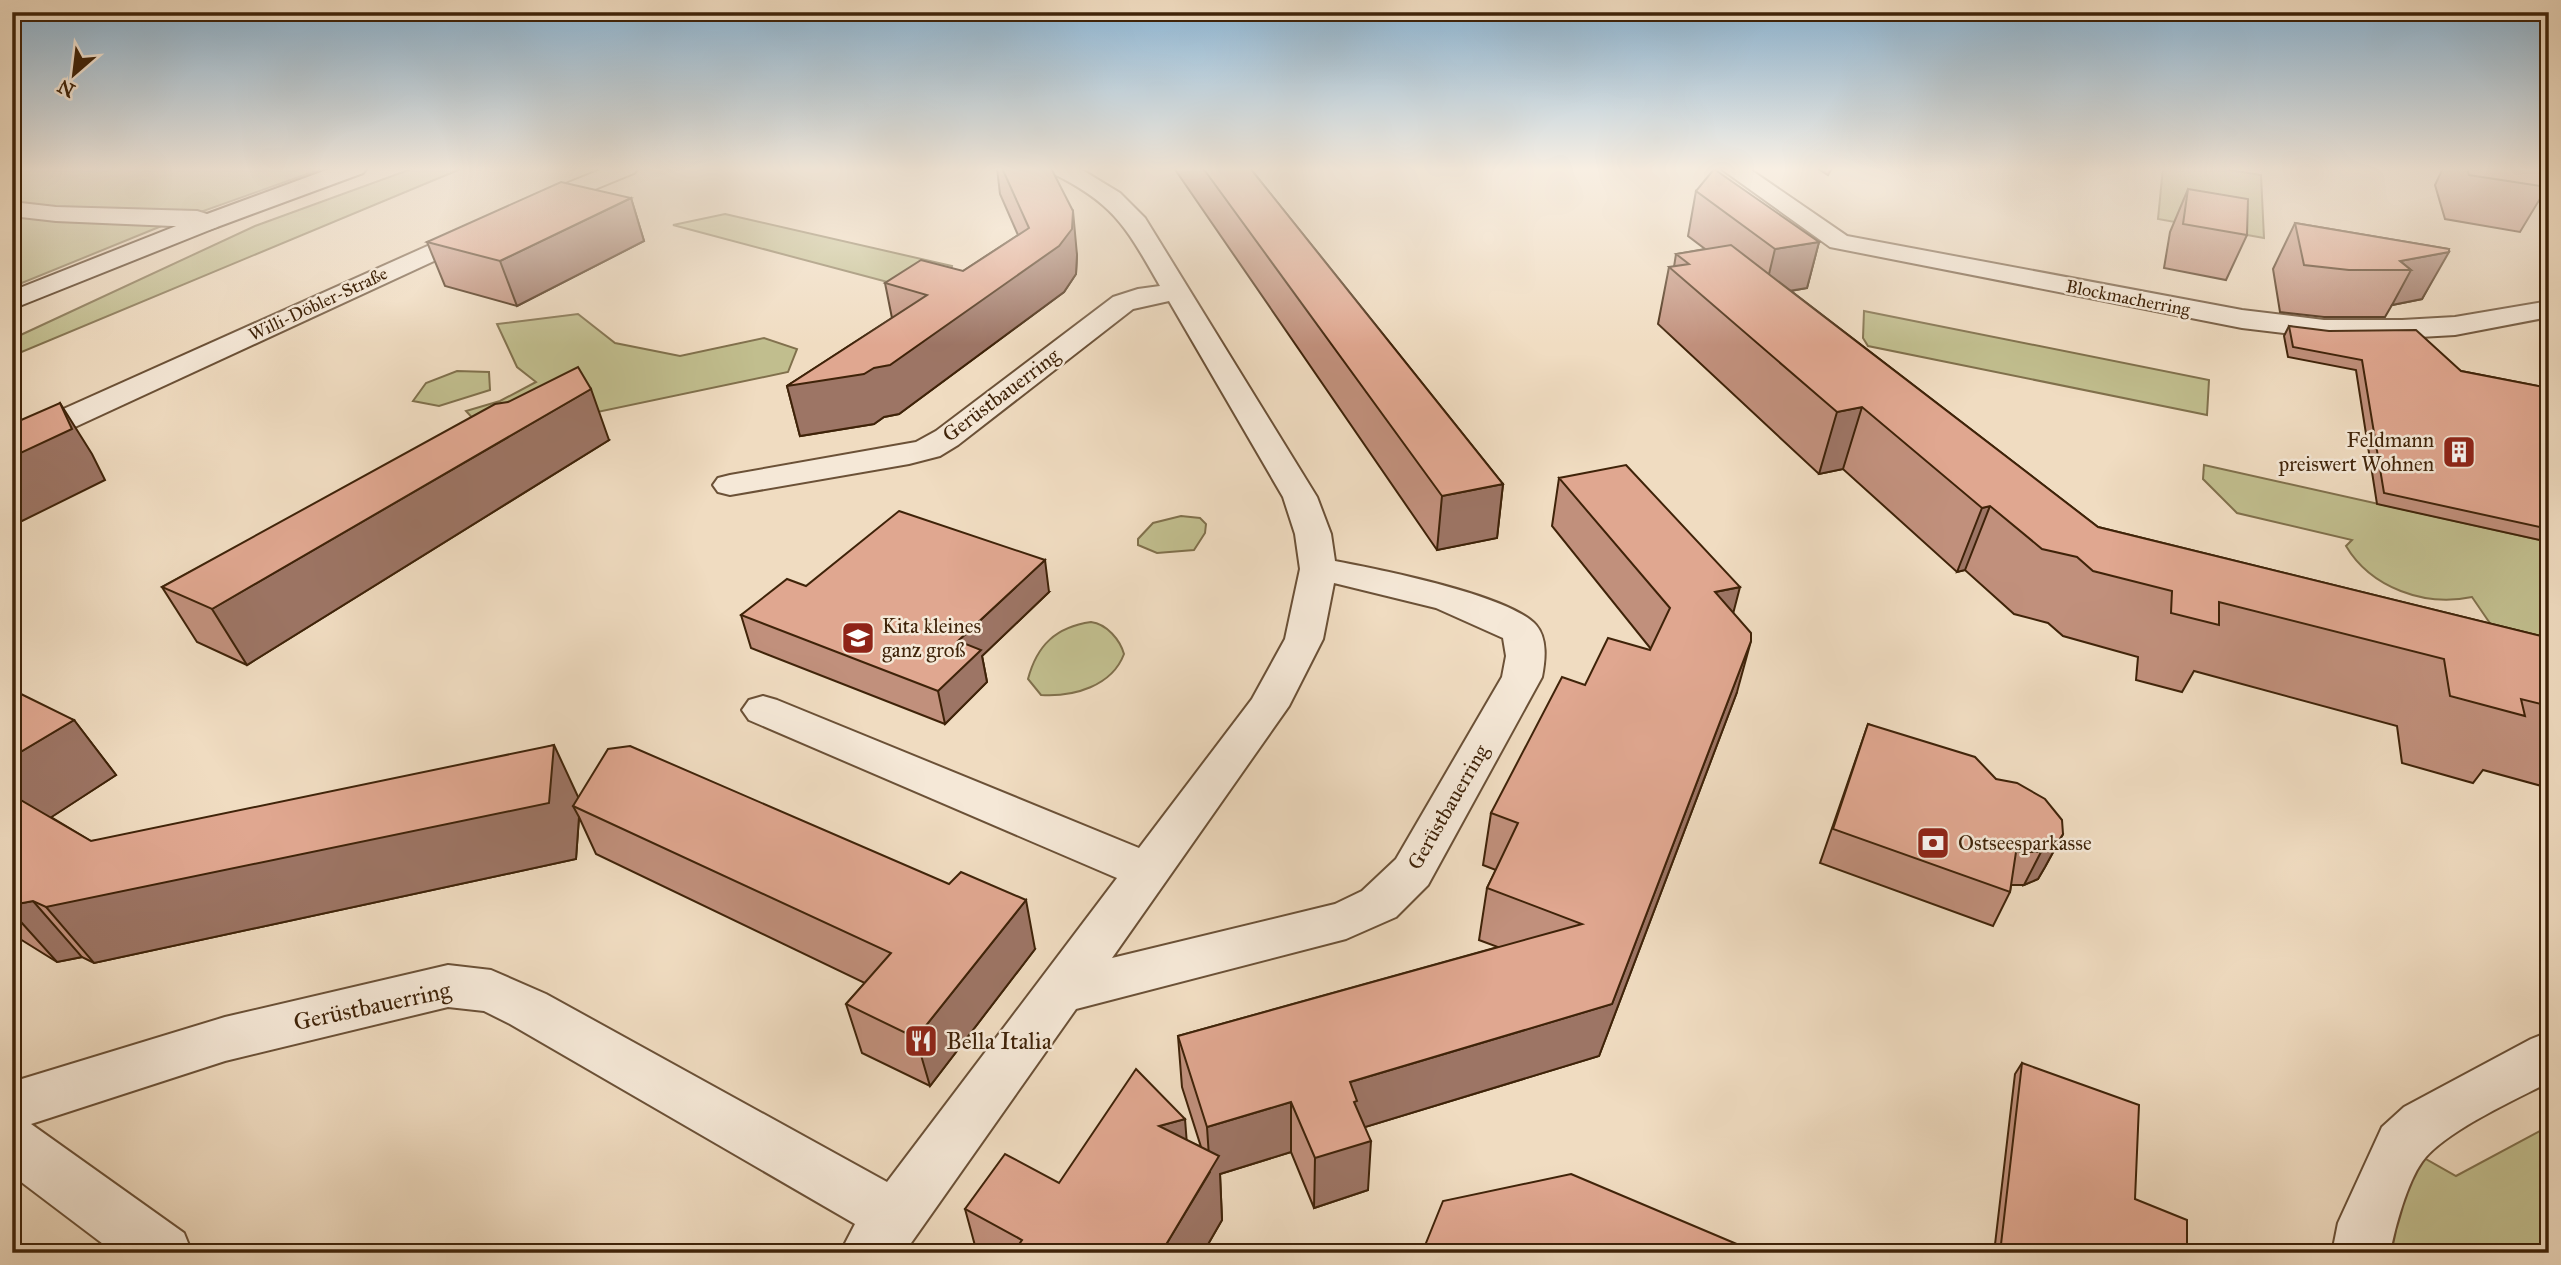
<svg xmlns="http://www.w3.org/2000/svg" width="2561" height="1265" font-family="'IM FELL Great Primer',serif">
<rect width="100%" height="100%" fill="#f0dcc1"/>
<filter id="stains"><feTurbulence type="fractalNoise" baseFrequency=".00286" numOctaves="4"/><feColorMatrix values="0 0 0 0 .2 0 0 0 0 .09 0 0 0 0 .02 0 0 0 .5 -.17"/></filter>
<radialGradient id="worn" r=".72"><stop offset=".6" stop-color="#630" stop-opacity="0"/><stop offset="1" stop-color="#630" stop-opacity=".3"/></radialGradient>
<g fill="#c1be8e" stroke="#80704c" stroke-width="2">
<path d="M12,168h312l-160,57 -152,62z"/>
<path d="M414,168h49l-451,188v-17l243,-113z"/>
<path d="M2163,168h55l43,7 3,63 -106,-19z"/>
<path d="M725,214l227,52 -8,31 -271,-72z"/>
<path d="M1864,311l345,69 -2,35 -339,-69 -5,-8z"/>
<path d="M578,314l37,29 65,13 84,-18 33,11 -9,23 -300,63 -22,-24 34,-10 36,-19 -19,-15 -20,-43z"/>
<path d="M457,371l32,1 1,18 -51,16 -26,-5 13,-18z"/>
<path d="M2204,465l345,77v115l-38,-3 -39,-57c-47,10 -101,-9 -126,-51l6,-6 -115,-27 -34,-34z"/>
<path d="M1181,516l19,2 6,6 -1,9 -11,17 -37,3 -19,-8v-6l15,-16z"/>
<path d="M1091,622c16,2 29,18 33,32 -12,32 -50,43 -83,41l-13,-16c9,-34 28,-52 63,-57z"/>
<path d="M2549,1126v127h-188l40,-108 55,31z"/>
</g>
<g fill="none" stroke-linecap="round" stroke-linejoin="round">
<defs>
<g id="street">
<path d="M605,168h33l-4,5 -95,39 -9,2 -9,-2 -3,-5 3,-5z"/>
<path d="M1048,168h31l41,25 25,25 172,279 14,37 4,27c42,8 174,34 201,64 12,14 9,36 6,52l-114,208 -32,32 -50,22 -270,70 -172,244h-64l15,-29 -345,-200 -26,-13 -36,-4 -223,54 -194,63 153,109 8,20h-77l-103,-78v-93l213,-65 223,-52 43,5 55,24 341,188 230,-304 -368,-158 -7,-10 7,-10 14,-4 14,4 362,148 113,-149 33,-60 15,-70 -5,-35 -12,-37 -114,-196 -36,8 -175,136 -18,11 -31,8 -179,31 -12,-3 -5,-7 5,-7 12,-3 186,-33 20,-11 177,-134 25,-8 22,-3c-34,-59 -45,-82 -108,-113zM1334,583l102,25 67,30 3,18 -4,21 -106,182 -34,32 -27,13 -223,54 177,-252 34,-67z"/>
<path d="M1720,168h28l99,68 395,74 82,10h78l53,-3 94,-16v16l-94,18 -53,3h-78l-82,-10 -412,-81z"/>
<path d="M2523,168h24l2,35 -9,-2z"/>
<path d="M12,202l44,5 141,4 20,6 4,5 -4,5 -9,3 -12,-3 -140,-6 -44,-5z"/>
<path d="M479,223l9,3 4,5 -4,5 -465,215 -11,3v-22z"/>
<path d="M2549,1032v50c-34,18 -106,50 -127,80 -15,21 -27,65 -32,91h-58l6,-30 44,-96 22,-20 127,-68z"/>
</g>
<path id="secondary" d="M332,168h35l-4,5 -146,54 -205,82v-18l187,-74z"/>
</defs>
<use href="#street" stroke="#6b5137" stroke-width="4"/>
<use href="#secondary" stroke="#3f2309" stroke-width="4"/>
<use href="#street" fill="#f5e8d7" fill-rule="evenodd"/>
<use href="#secondary" fill="#f5e8d7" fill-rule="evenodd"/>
</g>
<g fill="#c1907c" stroke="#3f2309" stroke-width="2">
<path d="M997,168h54l26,87 -1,19 -12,18 -165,122 -15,3 -10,7 -74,12 -13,-50 105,-68 -7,-35 78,-12 55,-36 -18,-41z"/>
<path d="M1174,168h76l253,316 -6,54 -60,12z"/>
<path d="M1817,168h15l-4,7z"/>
<path d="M2443,168h106l-2,19 -27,45 -75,-13 -10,-34z"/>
<path d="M2188,189l59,46 -21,45 -62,-12 6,-36z"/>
<path d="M1696,191l123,51 -12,46 -16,3 307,236 451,111v150l-66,-18 -10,13 -71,-20 -5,-37 -203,-55 -12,21 -46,-12 2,-23 -75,-21 -15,-13 -34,-9 -49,-44 -8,2 -114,-103 -24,5 -161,-150 11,-57h5l2,-13 29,-5 -17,-13z"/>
<path d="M631,198l13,43 -127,65 -72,-20 -18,-44z"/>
<path d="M2295,223l154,26 -27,50 -30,6 -7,12h-61l-44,-5 -7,-43z"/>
<path d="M2289,326l172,45 88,17v154l-172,-38 -21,-134 -68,-13 -4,-21z"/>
<path d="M508,402l101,38 -362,225 -50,-23 -35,-55z"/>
<path d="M1559,478l174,135 4,79 -138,364 -234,71 3,63 -54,18 -23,-56 -71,22 2,46 -19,33h-226l-12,-44 94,-26 127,-43 15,7 -19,-60 -4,-51 320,-89 -19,-7 8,-52 9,-18 -13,-5 8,-52 94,-128 65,-35 1,-1 -99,-123z"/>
<path d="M806,586l243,6 -67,64 5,26 -42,42 -194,-76 -10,-33z"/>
<path d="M12,698l62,22 42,55 -65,42 40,24 487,-43 457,151 -105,137 -68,-33 -16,-49 19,-21 -269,-129 -17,-37 -3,42 -482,104 -12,-6 -25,5 -45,-28z"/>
<path d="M1868,724l128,55 67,55 -18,33 -7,12 -14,6h-13l-1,7 -17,34 -173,-63z"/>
<path d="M2022,1063l113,136 52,54h-193l21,-179z"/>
<path d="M2549,1243v10h-12z"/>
</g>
<g fill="#9d7565" stroke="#3f2309" stroke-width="2">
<path d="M631,198l13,43 -127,65 -17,-45z"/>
<path d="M1073,211l4,44 -1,19 -12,18 -165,122 -15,3 -10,7 -74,12 -13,-50z"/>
<path d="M1819,242l-12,46 -43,7 11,-46z"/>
<path d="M2449,252l-27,47 -30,6 19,-35 -11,-9z"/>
<path d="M591,389l18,51 -362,225 -35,-56z"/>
<path d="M60,403l32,51 13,26 -89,44 -4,-5v-62z"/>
<path d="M1862,407l-19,62 -24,5 18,-62z"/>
<path d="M1503,484l-6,54 -60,12 5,-54z"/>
<path d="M1990,506l-25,64 -8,2 25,-64z"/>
<path d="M1045,560l4,32 -67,64 5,26 -42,42 -7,-33 20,-50z"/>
<path d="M1740,587l-13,50 -12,-45z"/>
<path d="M1751,641l-14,51 -138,364 -244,74 16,11 -3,49 -54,18 1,-50 35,-76 262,-78z"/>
<path d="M74,720l42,55 -89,58 -15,-18v-58z"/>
<path d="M554,745l26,56 -7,5 6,11 -3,42 -482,104 -48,-56z"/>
<path d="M2063,834l-18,33 -7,12 -14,6 17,-33z"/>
<path d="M1026,900l9,49 -105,137 -14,-48z"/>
<path d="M33,901l49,56 -25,5 -45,-50v-7z"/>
<path d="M1291,1102v50l-71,22 2,46 -19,33h-42l49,-81 -3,-45z"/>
<path d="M1185,1119l5,64 -31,-57z"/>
</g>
<g fill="#e0a790" stroke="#3f2309" stroke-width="2">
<path d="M1002,168h49l22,43 -1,18 -13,17 -169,119 -16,3 -10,6 -77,12 140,-91 -42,-12 36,-23 42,11 66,-43z"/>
<path d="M1203,168h47l253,316 -61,12z"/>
<path d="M2467,168h82v13l-2,6 -78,-12z"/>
<path d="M1714,169l105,73 -44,7 -79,-58z"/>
<path d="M561,182l70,16 -131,63 -73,-19z"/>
<path d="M2188,189l60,10 -1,36 -64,-11z"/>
<path d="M2295,223l154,26v3l-49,9 11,9h-62l-45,-5z"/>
<path d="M1731,245l367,282 451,111v68l-28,-7 4,17 -75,-20 -6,-37 -225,-57v23l-48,-12 1,-22 -79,-20 -16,-14 -35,-8 -52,-43 -8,2 -120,-101 -25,5 -168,-145 20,-3 -13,-10z"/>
<path d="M2289,326l40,5 87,-1 45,41 88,17v141l-165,-36 -22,-133 -69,-13z"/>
<path d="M578,367l13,22 -379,220 -50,-22 333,-183 13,-2z"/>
<path d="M60,403l12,26 -60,28v-33z"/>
<path d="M1626,465l114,122 -25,5 36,41v8l-139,363 -262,78 7,19 -3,1 17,39 -56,17 -24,-56 -84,25 -29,-91 404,-112 -95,-36 31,-65 -27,-10 71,-136 23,8 23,-47 42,12 20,-42 -111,-130z"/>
<path d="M899,511l146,49 -87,81 23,9 -43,41 -197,-76 46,-36 19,7z"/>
<path d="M21,694l53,26 -62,37v-59z"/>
<path d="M1868,724l107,33 21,22 21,4 28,16 17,21 1,14 -7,11 -15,7h-25l-6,40 -177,-63z"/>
<path d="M554,745l-5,58 -503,104 -13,-6 -21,4v-110l79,46z"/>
<path d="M630,746l319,138 12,-12 65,28 -110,138 -70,-34 45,-51 -318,-147 35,-57z"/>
<path d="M2022,1063l117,42 -4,94 52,21v33h-187z"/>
<path d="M1136,1069l49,50 -26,7 60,30 -58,97h-148l9,-13 -57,-31 40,-55 54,29z"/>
<path d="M1571,1174l187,79h-336l21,-52z"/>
</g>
<linearGradient id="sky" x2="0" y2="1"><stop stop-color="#8ab6d7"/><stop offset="0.49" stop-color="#f8efe3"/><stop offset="1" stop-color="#f8efe3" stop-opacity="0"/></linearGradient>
<rect width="2561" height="345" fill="url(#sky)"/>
<defs>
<symbol id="building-square" viewBox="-11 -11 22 22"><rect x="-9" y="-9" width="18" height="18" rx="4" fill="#8f2418" stroke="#f5e8d7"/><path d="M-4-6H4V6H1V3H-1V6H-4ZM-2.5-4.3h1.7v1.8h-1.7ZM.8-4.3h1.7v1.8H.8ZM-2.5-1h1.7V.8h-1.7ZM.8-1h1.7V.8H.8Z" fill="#fff"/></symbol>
<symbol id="school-square" viewBox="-11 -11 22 22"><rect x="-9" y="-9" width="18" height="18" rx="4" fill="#8f2418" stroke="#f5e8d7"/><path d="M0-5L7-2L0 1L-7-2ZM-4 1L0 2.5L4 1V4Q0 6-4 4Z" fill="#fff"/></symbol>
<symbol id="bank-square" viewBox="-11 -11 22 22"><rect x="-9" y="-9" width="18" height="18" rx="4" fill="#8f2418" stroke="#f5e8d7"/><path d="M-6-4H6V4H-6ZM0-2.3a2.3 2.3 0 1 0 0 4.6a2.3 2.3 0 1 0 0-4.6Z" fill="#fff"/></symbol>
<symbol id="restaurant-square" viewBox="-11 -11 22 22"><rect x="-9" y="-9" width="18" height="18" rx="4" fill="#8f2418" stroke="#f5e8d7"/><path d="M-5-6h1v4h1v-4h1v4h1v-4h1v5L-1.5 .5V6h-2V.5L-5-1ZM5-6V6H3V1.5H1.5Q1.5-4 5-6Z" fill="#fff"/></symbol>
</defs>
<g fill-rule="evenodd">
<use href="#building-square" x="2440" y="433" width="38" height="38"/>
<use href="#school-square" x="839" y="619" width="38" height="38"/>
<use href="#bank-square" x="1914" y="824" width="38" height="38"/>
<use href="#restaurant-square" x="902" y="1022" width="38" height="38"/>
</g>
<g text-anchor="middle" stroke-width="5" stroke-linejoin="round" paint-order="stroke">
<g font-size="18" fill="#3f2309" stroke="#f5e8d7">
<text transform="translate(2128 298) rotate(11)" y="6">Blockmacherring</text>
<text transform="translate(318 304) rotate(-25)" y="6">Willi-Döbler-Straße</text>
</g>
<g font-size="21" fill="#3f2309" stroke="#f5e8d7">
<text transform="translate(1001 395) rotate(-37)" y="7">Gerüstbauerring</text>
<text transform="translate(1448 807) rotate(-60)" y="7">Gerüstbauerring</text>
</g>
<g font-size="21" fill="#3f2309" stroke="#f5e8d7" text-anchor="start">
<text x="2434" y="447" text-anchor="end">Feldmann<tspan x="2434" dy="24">preiswert Wohnen</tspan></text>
<text x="882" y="633">Kita kleines<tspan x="882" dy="24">ganz groß</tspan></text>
<text x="1958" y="850">Ostseesparkasse</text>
</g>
<g font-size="24" fill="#3f2309" stroke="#f5e8d7">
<text transform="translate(372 1006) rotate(-12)" y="8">Gerüstbauerring</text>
</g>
<g font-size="24" fill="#3f2309" stroke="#f5e8d7" text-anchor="start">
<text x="946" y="1049">Bella Italia</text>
</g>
</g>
<rect width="2561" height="1265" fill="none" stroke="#f0dcc1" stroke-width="42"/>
<rect x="14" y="14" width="2533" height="1237" fill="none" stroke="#3f2309" stroke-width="3.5"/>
<rect x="21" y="21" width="2519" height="1223" fill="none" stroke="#3f2309" stroke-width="2"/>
<g transform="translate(74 74) rotate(208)" stroke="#f5e8d7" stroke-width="5" paint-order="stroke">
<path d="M0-5L12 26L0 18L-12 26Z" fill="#3f2309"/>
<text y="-10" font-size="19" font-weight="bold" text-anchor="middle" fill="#3f2309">N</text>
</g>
<rect width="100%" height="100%" filter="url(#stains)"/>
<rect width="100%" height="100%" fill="url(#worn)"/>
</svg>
